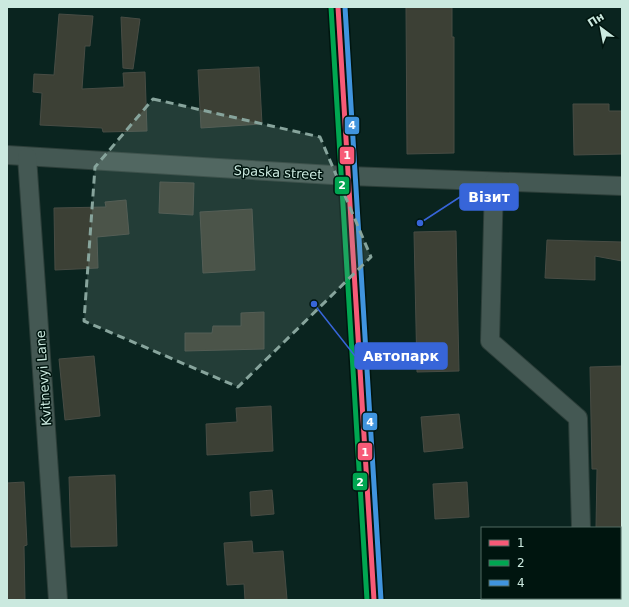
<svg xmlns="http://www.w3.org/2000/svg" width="629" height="607" font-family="'DejaVu Sans',sans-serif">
<rect width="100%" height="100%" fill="#0a241f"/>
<g fill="#3c4035" stroke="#484c44">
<path d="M406,7h46v30h2v116l-47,1z"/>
<path d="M59,14l34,2 -3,30h-5l-3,43 42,-2 -1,-14 22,-1 2,59 -44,1 -1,-4 -62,-3 2,-32 -9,-1 1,-18 20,1z"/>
<path d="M121,17l19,2 -7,50 -10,-1z"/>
<path d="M259,67l3,57 -61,4 -3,-58z"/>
<path d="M573,104h36v7h13v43l-48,1z"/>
<path d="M160,182l34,1 -1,32 -34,-2z"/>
<path d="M126,200l3,34 -32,3 1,31 -43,2 -1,-62 52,-1 -1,-5z"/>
<path d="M252,209l3,61 -52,3 -3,-61z"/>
<path d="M456,231l3,140 -42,1 -3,-140z"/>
<path d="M547,240l75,2v19l-27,-5v24l-50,-2z"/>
<path d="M264,312v37l-79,2v-18h27l1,-7h28v-13z"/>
<path d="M94,356l6,60 -35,4 -6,-61z"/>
<path d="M622,366v162h-26l1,-59h-5l-2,-102z"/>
<path d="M271,406l2,45 -66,4 -1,-31 31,-2 -1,-14z"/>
<path d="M459,414l4,34 -39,4 -3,-35z"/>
<path d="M115,475l2,71 -46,1 -2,-70z"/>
<path d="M24,482l3,63 -3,1 1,54h-18v-117z"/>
<path d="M467,482l2,35 -34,2 -2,-35z"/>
<path d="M272,490l2,24 -23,2 -1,-24z"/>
<path d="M252,541l1,12 30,-2 4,48 -42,1 -1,-16 -17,1 -3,-42z"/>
</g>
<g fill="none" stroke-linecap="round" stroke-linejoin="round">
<defs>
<g id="minor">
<path d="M338,7l11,169 25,424"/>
<path d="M7,155l342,21 273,10"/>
<path d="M27,157l31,443"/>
<path d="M494,182l-4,159 88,77 3,110"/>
<path d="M583,598v2"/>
</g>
</defs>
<use href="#minor" stroke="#2c3e39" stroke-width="20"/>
<use href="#minor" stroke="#445853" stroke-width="18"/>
<defs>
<path id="bus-1" d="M338,7l36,593"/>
<path id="bus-2" d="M331,7l36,593"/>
<path id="bus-3" d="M345,7l36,593"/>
</defs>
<use href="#bus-1" stroke="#00150f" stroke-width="8"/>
<use href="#bus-2" stroke="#00150f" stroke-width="8"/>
<use href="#bus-3" stroke="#00150f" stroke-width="8"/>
<use href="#bus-1" stroke="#f75a77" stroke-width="5"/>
<use href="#bus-2" stroke="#00a651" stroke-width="5"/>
<use href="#bus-3" stroke="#4094de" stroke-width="5"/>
</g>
<path fill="#87a49c" fill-opacity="0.2" stroke="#87a49c" stroke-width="3" stroke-dasharray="8 5" stroke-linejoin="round" d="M153,99l167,38 51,120 -133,130 -154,-66 11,-154z"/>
<g text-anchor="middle" stroke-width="3" stroke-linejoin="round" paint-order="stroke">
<g font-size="13" fill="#cbe9df" stroke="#00150f">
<text transform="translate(278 172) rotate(3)" y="5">Spaska street</text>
<text transform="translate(43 378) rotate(-94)" y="5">Kvitnevyi Lane</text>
</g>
</g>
<path fill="none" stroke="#3765d9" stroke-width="1.5" d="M420 223L460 197M314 304L355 356"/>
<g fill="#3765d9" stroke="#00150f" stroke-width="1.5">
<circle cx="420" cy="223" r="4"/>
<circle cx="314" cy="304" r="4"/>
</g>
<g fill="#3765d9" stroke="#3765d9" stroke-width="1.5">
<rect x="460" y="184" width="58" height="26" rx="4"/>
<rect x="355" y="343" width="92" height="26" rx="4"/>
</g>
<g font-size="14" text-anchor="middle" font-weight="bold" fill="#fff">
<text x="489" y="202">Візит</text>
<text x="401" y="361">Автопарк</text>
</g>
<g stroke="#00150f" stroke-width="1.5">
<rect x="344" y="116" width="16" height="19" rx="4" fill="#4094de"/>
<rect x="339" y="146" width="16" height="19" rx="4" fill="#f75a77"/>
<rect x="334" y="176" width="16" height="19" rx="4" fill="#00a651"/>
<rect x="362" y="412" width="16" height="19" rx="4" fill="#4094de"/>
<rect x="357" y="442" width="16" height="19" rx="4" fill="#f75a77"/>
<rect x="352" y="472" width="16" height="19" rx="4" fill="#00a651"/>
</g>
<g font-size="11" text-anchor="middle" font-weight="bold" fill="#fff">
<text x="352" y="129">4</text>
<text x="347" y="159">1</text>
<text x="342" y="189">2</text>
<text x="370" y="426">4</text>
<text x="365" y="456">1</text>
<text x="360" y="486">2</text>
</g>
<rect width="629" height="607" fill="none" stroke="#cbe9df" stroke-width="16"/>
<rect x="481" y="527" width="140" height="72" fill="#00150f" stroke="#516a62"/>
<rect x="489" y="540" width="20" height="6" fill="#f75a77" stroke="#516a62"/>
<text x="517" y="547" font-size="12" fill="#cbe9df">1</text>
<rect x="489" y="560" width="20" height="6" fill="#00a651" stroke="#516a62"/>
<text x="517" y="567" font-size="12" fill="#cbe9df">2</text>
<rect x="489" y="580" width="20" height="6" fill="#4094de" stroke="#516a62"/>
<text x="517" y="587" font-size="12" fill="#cbe9df">4</text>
<g transform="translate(601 28) rotate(328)" stroke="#00150f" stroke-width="3" paint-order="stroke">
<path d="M0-3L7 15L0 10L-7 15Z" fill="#cbe9df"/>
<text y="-6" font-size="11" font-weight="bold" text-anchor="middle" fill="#cbe9df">Пн</text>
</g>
</svg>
